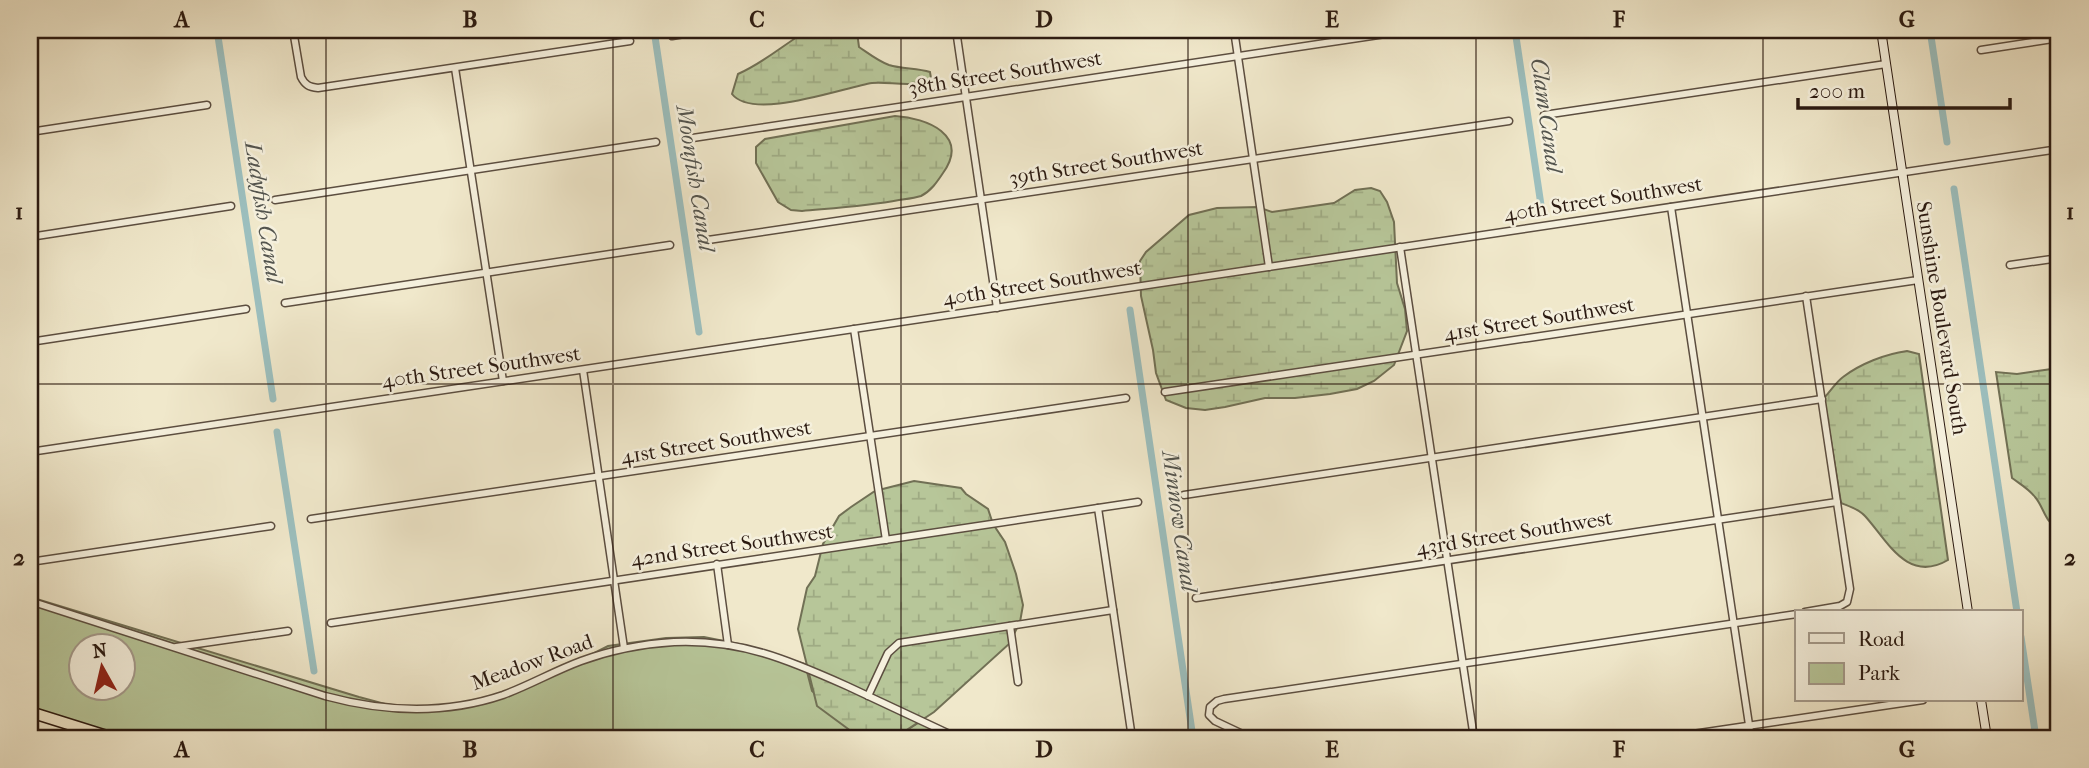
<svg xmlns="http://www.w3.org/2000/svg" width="2089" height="768" font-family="'IM FELL French Canon',serif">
<defs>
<pattern id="wetland-marsh" width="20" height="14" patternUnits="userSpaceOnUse" patternTransform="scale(1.75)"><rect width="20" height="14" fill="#b7c699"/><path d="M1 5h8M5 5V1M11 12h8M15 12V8" fill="none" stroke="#9eaa83"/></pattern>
</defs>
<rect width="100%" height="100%" fill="#f0e8cb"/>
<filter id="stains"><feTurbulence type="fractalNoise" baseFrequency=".00286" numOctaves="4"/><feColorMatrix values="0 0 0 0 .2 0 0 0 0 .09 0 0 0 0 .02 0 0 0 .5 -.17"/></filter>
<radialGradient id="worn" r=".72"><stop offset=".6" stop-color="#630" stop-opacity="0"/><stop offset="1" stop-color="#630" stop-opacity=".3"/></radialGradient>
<path fill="#b7c699" stroke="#717055" stroke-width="2" fill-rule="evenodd" d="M30,597l329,100 26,7 32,4 65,-7 69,-26 57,-29 58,-8 38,-1 40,8 61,19 7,27 56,45 20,-1 17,-4 18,-11 37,18h-833l-97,-30zM80,646h42v42h-42z"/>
<g fill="url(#wetland-marsh)" stroke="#717055" stroke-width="2">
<path d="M808,30h40l9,2 2,15c9,6 19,14 30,18 13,4 28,3 41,7l1,6c-14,11 -42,3 -59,5 -30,5 -119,38 -140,11l6,-20c27,-12 45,-29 70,-44z"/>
<path d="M895,116c32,2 75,19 48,57 -6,9 -12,18 -22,23 -6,2 -15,3 -22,4 -31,6 -64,8 -97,11l-11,-1 -13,-8 -22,-39v-16l9,-8z"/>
<path d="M1371,188l9,3 7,11 7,20 3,61 8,26 2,22 -13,34 -20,16 -17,8 -27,5 -35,4h-30l-40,9 -20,3 -19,-2 -20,-8 -10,-27 -3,-23 -12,-54 -1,-35 6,-9 43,-37 28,-7 41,-1 14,5 62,-9 21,-13z"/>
<path d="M1907,351l12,3 29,206c-41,24 -61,-20 -83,-44 -6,-7 -16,-10 -24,-13l-17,-105c6,-6 12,-16 19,-21 17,-13 42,-23 64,-26z"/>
<path d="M2059,368v160c-14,-4 -15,-21 -24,-31 -6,-8 -15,-13 -23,-19l-16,-106 21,2z"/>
<path d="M914,481l47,7 5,6 22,15 5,15 12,18 11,32 7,31 -3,17 -11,22 -75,68 -29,19 -17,4 -33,-1 -38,-28 -19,-77 9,-41 8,-12 8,-32 16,-28 12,-9 24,-16z"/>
</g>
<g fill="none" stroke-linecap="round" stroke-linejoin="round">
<g stroke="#9cbfbe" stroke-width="7">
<path d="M217,30l56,369"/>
<path d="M654,30l45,302"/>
<path d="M1515,30l26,175"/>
<path d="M1930,30l17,112"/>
<path d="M1954,189l63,423"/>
<path d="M1130,310l63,428"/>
<path d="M277,432l37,239"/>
<path d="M2021,637l15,101"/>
</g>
<defs>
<g id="street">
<path d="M293,30l8,47c4,8 8,10 17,11l312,-47"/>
<path d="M956,30l41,278"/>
<path d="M1234,30l35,237"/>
<path d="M672,36l37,-6"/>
<path d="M1981,50l78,-12"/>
<path d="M455,68l48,313"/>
<path d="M1544,115l342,-51"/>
<path d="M30,132l177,-27"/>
<path d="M686,139l726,-109"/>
<path d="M275,200l381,-58"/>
<path d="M1671,207l80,531"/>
<path d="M30,237l201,-31"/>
<path d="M708,240l801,-119"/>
<path d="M1400,247l74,491"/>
<path d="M2010,265l49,-7"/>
<path d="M285,303l385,-58"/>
<path d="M854,329l32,211"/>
<path d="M30,342l216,-33"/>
<path d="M583,370l41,278"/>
<path d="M1165,392l753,-112"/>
<path d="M30,452l2029,-303"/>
<path d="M1184,495l638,-96"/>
<path d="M1098,508l34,230"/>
<path d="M311,519l815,-121"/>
<path d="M30,562l241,-36"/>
<path d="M717,564l11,81"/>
<path d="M1196,598l641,-96"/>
<path d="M30,601l295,95c59,16 119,19 178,-1 27,-10 51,-24 78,-34 30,-11 61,-17 93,-19 66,-3 115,18 173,44 37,17 74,35 111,52"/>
<path d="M1805,612l35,-6 7,-4 3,-13 -44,-293"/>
<path d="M331,623l807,-121"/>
<path d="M1010,626l8,56"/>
<path d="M176,647l112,-16"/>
<path d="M868,696l20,-43 11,-10 214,-33"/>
<path d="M1251,738l-36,-17 -6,-6 1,-8 7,-6 7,-2 573,-85"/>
<path d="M1666,738l257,-38"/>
</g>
<g id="secondary">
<path d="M1881,30l87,582"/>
<path d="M1981,700l6,38"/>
</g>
<g id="highway">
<path d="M30,712l83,26"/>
<path d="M30,734l12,4"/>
</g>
</defs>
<use href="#street" stroke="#5c4e40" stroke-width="9"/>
<use href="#secondary" stroke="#2b1a11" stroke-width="10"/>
<use href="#highway" stroke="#2b1a11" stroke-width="13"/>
<use href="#street" stroke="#f5f0dd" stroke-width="6"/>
<use href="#secondary" stroke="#f5f0dd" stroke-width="8"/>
<use href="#highway" stroke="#f0e8cb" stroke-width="10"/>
</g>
<path fill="none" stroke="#2b1a11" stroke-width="2" stroke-opacity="0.55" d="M326,30v708M613,30v708M901,30v708M1188,30v708M1476,30v708M1763,30v708M30,384h2029"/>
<g text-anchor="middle" stroke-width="5" stroke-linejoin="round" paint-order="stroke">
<g font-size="21" fill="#2b1a11" stroke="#f5f0dd">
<text transform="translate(1005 73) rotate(-9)" y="7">38th Street Southwest</text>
<text transform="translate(1106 163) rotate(-9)" y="7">39th Street Southwest</text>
<text transform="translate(1603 199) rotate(-9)" y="7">40th Street Southwest</text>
<text transform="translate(1042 283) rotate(-9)" y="7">40th Street Southwest</text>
<text transform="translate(1942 318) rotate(81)" y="7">Sunshine Boulevard South</text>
<text transform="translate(1539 319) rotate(-9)" y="7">41st Street Southwest</text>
<text transform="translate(481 367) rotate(-8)" y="7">40th Street Southwest</text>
<text transform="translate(716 442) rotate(-9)" y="7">41st Street Southwest</text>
<text transform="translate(1514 533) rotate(-9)" y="7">43rd Street Southwest</text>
<text transform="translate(732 545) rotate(-8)" y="7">42nd Street Southwest</text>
<text transform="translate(532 662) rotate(-20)" y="7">Meadow Road</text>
</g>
<g font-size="23" font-style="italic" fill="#53544e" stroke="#f5f0dd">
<text transform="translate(1547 115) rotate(82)" y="8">Clam Canal</text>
<text transform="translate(696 178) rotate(81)" y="8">Moonfish Canal</text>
<text transform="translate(264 212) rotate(81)" y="8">Ladyfish Canal</text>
<text transform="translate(1180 521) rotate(82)" y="8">Minnow Canal</text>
</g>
</g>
<rect width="2089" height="768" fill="none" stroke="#f0e8cb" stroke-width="77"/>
<rect x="1795" y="610" width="228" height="91" fill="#f5f0dd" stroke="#a49a8b" stroke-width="2"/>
<rect x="1809" y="633" width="35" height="10" fill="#f5f0dd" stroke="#a49a8b" stroke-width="2"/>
<text x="1858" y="646" font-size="21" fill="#2b1a11">Road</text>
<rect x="1809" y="663" width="35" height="21" fill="#b7c699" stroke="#a49a8b" stroke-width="2"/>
<text x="1858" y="680" font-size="21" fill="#2b1a11">Park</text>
<g transform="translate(102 667) rotate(352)"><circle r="33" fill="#f5f0dd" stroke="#a49a8b" stroke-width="2"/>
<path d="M0-5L12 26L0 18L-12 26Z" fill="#8f2418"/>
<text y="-10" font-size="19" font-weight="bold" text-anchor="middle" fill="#2b1a11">N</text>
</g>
<path d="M1798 98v10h212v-10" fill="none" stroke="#2b1a11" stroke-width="3.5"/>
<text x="1809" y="98" font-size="21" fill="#2b1a11" stroke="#f5f0dd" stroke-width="5" paint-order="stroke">200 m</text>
<rect x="38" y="38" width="2012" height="692" fill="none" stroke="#2b1a11" stroke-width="2.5"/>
<g font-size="23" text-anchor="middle" font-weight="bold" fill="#2b1a11">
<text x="182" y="27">A</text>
<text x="470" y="27">B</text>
<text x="757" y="27">C</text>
<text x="1044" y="27">D</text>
<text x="1332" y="27">E</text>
<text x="1619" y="27">F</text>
<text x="1907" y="27">G</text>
<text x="19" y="219">1</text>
<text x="2070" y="219">1</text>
<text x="19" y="565">2</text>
<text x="2070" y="565">2</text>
<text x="182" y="757">A</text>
<text x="470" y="757">B</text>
<text x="757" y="757">C</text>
<text x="1044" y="757">D</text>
<text x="1332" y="757">E</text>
<text x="1619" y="757">F</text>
<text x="1907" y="757">G</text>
</g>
<rect width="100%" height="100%" filter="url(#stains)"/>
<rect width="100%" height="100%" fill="url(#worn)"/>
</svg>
